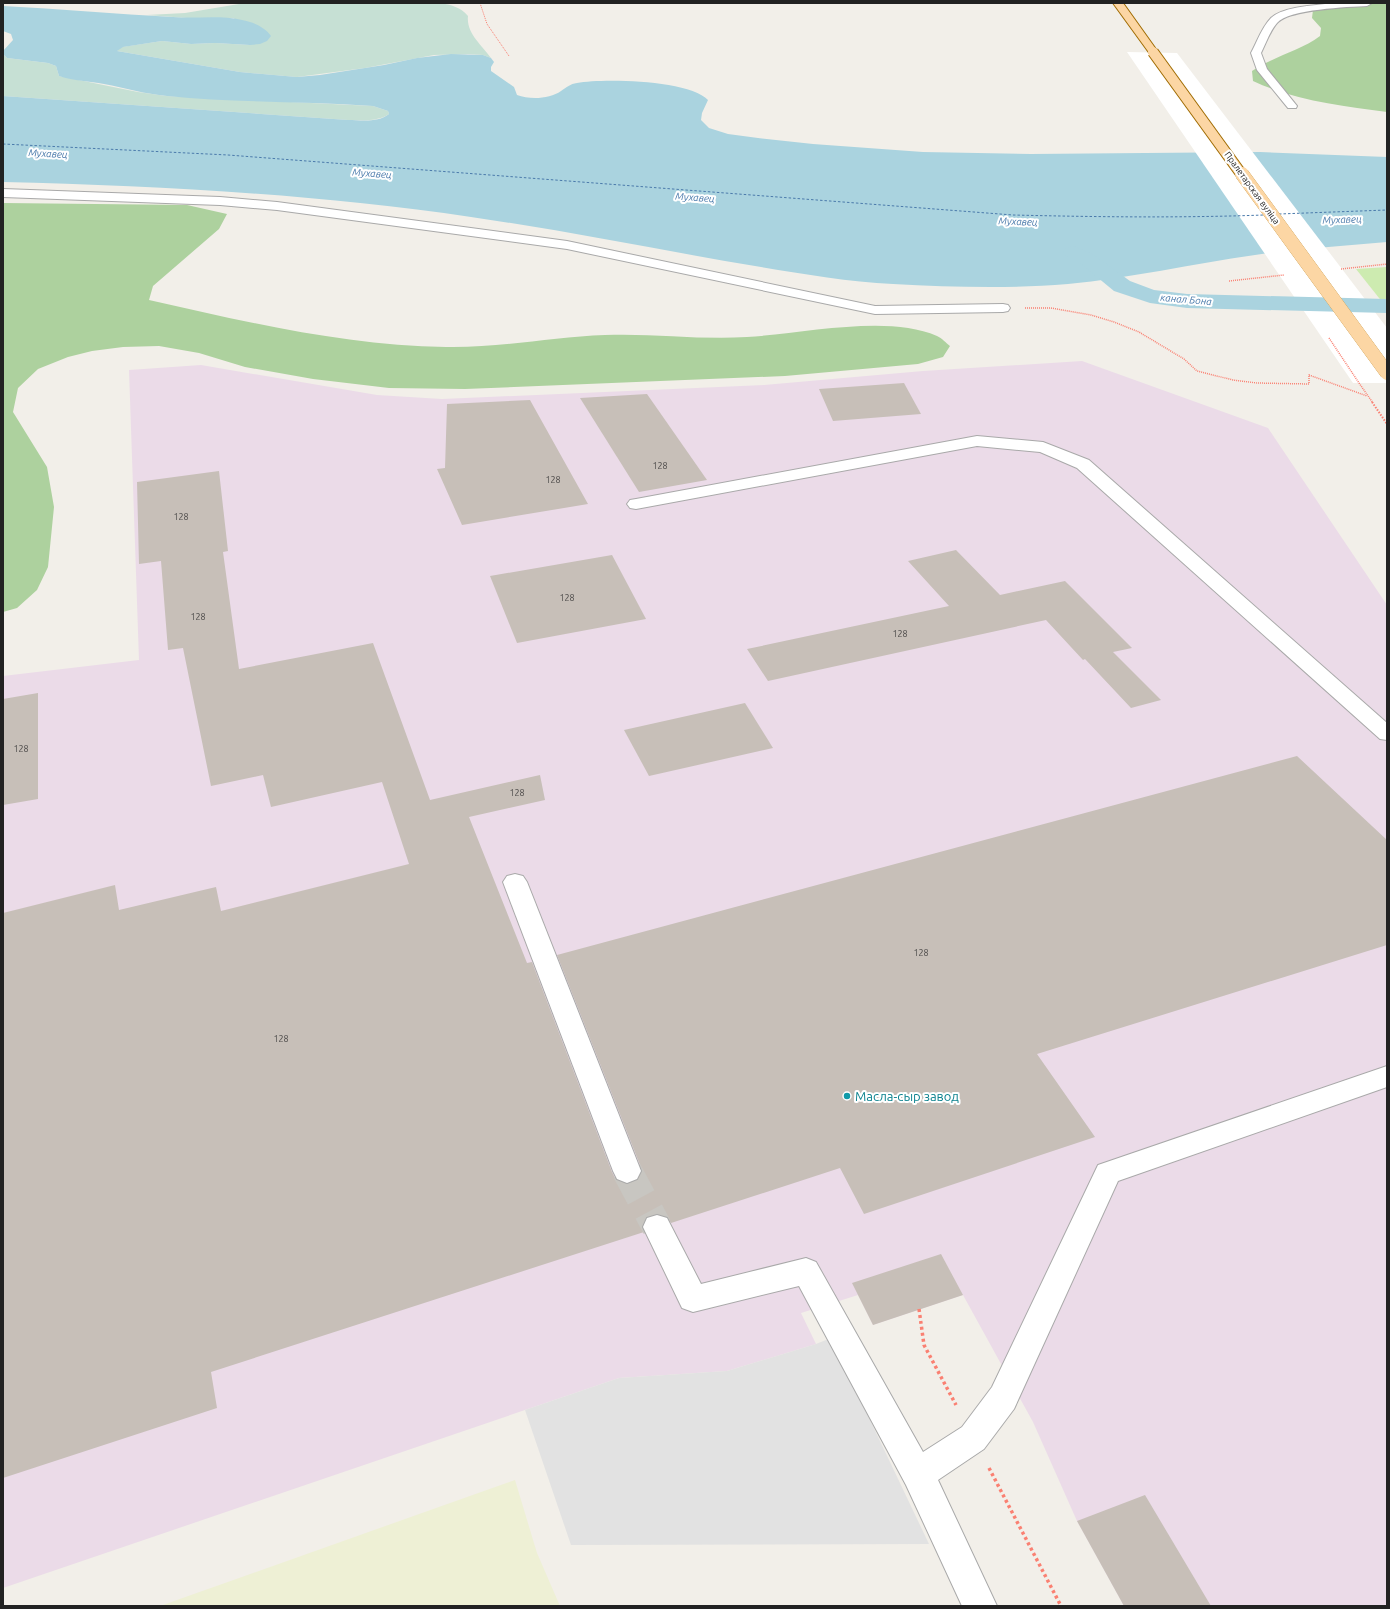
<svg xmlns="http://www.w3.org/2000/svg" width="1390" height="1609" font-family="Ubuntu,sans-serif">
<rect width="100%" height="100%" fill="#f2efe9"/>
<path fill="#ebdbe8" d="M1082,361l186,67 119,177v1001h-263l-47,-85 -44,-99 -70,-127 -90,30 -15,-30 -57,18 15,31 -89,27 -108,7 -616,210v-912l136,-16 -10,-290 72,-5 176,30 65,4 322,-14 159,-14z"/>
<path fill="#eef0d5" d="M515,1480l22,73 23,53h-400z"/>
<path fill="#cdebb0" d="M1387,267v41l-31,-39z"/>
<g fill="#add19e">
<path d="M1325,3h62v109c-46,-6 -91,-11 -134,-31l-1,-10c22,-15 48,-20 68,-35l1,-8 -9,-10 1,-8z"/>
<path d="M3,203l184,2 40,9 -8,15 -66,57 -4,14c98,22 197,46 297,47 54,1 106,-10 159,-12 47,-2 95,5 142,2 55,-3 140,-23 190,-1 5,2 9,7 13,10l-7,11 -25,7 -133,12 -320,13 -76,-1 -76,-9 -68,-12 -46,-14 -40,-7 -36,1 -31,4 -24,6 -30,12 -20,19 -5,24 34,55 7,40 -6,60 -11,23 -20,18 -14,4z"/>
</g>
<g fill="#c6e0d4">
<path d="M245,3h195c11,2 21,4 28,13 -2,17 14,29 23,42l-8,-3 -15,-1 -34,1 -69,13 -68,9 -57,-5 -123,-21 1,-2 4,-2 40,-6 29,3 24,-1 35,2 -16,-27h-47l-40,-3 38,-2z"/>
<path d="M3,54l4,4 41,5 8,3 3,10 79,16 28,4 207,10 15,5 1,3c-11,8 -28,6 -41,6l-345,-24z"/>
</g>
<path fill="#e2e2e2" d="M831,1338l98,206 -358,1 -46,-135 94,-32 108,-7 89,-27z"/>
<path fill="#aad3df" d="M3,6c57,3 113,8 170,11 23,2 47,-2 69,3 11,2 23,7 29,16l-4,5 -7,3 -10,1 -35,-2 -24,1 -29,-3 -39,6 -6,4 123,21 57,5 23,-2 64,-10 33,-7 34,-4 32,1 8,3 3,4 -3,5v4l23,16 3,8c13,5 33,4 44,-4 6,-4 9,-7 16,-8 26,-5 113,-3 131,17l-6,13 -1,7 8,8 19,6 30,4 55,6 110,8 108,2 229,-2 127,5v85c-44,4 -89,7 -132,13 -63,9 -125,23 -187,29 -59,5 -117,3 -175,0 -44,-2 -89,-10 -132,-17 -97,-16 -193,-36 -290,-50 -155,-23 -311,-31 -468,-35v-86l345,24c13,0 30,3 41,-6l-1,-3 -15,-5c-69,-5 -138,-3 -206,-10 -22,-2 -42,-8 -63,-12 -15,-3 -30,-3 -45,-8l-3,-10 -8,-3 -41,-5 -4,-4v-3l10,-11 -2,-6 -8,-3z"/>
<path fill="#fff" d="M1127,52l50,1 210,275v55h-34z"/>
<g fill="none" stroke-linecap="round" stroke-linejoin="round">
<path fill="#aad3df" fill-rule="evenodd" d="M1073,246l21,9 36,26 24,9 33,4 200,5v14l-200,-5 -37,-5 -36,-12 -34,-28 -14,-7 -3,-4 3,-4z"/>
<g stroke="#4a7aab" stroke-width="1" stroke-dasharray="2.5 2" stroke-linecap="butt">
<path d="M3,144l225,11 785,60c84,2 167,3 251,0"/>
<path d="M1279,214l108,-4"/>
</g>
</g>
<g fill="#c7bfb8">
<path d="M904,383l17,31 -88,7 -14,-32z"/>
<path d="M647,394l60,86 -68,12 -59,-94z"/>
<path d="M530,400l58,104 -126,21 -25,-56 8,-1 2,-64z"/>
<path d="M219,471l9,80 -5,1 16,117 134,-26 57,157 110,-25 5,25 -76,17 58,146 5,-1 80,210 4,8 12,4 10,-4 4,-10 -85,-215 740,-199 90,84v105l-350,109 58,83 -231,77 -24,-46 -169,55 -4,-6 -10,-3 -10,3 -5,9 2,6 -433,140 6,36 -214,70v-565l112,-28 4,25 97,-23 5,24 188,-47 -27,-82 -111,25 -8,-32 -52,11 -28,-138 -15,2 -7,-89 -22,3 -2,-82z"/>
<path d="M956,550l44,45 65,-14 67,67 -19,4 48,48 -30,8 -46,-49 -2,1 -37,-40 -278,61 -21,-32 202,-43 -41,-45z"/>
<path d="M612,555l34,64 -129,24 -27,-67z"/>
<path d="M38,693v106l-35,6v-106z"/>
<path d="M745,703l28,45 -124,28 -25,-46z"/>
<path d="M941,1254l22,41 -90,30 -21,-42z"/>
<path d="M1145,1495l66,111h-87l-47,-85z"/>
</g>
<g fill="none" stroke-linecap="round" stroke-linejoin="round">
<path stroke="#c8c6c1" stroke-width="30" stroke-dasharray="30 16" stroke-linecap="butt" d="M627,1171l30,56"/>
<defs>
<g id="minor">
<path d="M1336,3h36l-5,3c-19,1 -78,3 -90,17 -7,8 -11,20 -16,30l6,16 30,37 -1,2h-8l-31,-38 -6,-17c6,-11 11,-26 20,-35 12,-12 49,-13 65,-15z"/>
<path d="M3,189l217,8 57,5 290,39 308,65 128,-2 5,1 2,3 -2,3 -5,1 -128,2 -308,-65 -290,-39 -57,-5 -217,-8z"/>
<path d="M977,436l66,6 46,18 298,263v17l-7,-1 -303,-271 -37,-16 -63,-6 -341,63 -6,-1 -3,-4 3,-4 6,-1z"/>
<path d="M515,874l8,2 4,6 114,289 -4,8 -10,4 -10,-4 -4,-8 -110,-289 4,-6z"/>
<path d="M1387,1066v21l-269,94 -104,228 -30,40 -46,31 59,126h-35l-56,-121 -107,-199 -106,26 -11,-4 -39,-81 4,-9 10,-3 10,3 34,66 105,-26 10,4 107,190 39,-25 30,-40 106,-222z"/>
</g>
<path id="major" d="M1113,3h10l35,49 -2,2h-6z"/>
</defs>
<use href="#minor" stroke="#a9a9a9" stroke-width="2"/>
<use href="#major" stroke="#a06b00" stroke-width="2"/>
<path stroke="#fa8072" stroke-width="1" stroke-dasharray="1 1" stroke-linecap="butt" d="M480,3l7,21 22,32"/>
<g stroke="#fa8072" stroke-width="1.5" stroke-dasharray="1 1" stroke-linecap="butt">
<path d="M1341,269l46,-5"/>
<path d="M1229,281l55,-6"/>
<path d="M1025,308h26l40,7 23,7 25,10 45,27 13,12 36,9 24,3 52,1v-9l58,21"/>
<path d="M1359,383l14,20"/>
</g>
<path stroke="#fa8072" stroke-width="2" stroke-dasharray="1.5 1.5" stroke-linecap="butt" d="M1372,402l15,22"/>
<g stroke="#fa8072" stroke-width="3.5" stroke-dasharray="3 3" stroke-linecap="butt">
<path d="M919,1309l5,36 32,60"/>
<path d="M989,1468l72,138"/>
</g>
<use href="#minor" fill="#fff" fill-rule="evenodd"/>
<use href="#major" fill="#fcd6a4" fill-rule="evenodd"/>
<defs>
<path id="major-bridge-far1" d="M1153,52l89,123"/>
<path id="major-bridge" d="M1242,174l145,199"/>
</defs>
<use href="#major-bridge-far1" stroke="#a06b00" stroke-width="12" stroke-linecap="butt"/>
<use href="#major-bridge" stroke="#a06b00" stroke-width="14" stroke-linecap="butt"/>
<path stroke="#fa8072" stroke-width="1.5" stroke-dasharray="1 1" stroke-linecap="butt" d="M1329,338l30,45"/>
<use href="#major-bridge-far1" stroke="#fcd6a4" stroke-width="10"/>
<use href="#major-bridge" stroke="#fcd6a4" stroke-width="14"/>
</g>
<circle fill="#0f9aa8" stroke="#fff" stroke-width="1.5" cx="847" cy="1096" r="4"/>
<g text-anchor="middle" stroke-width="4" stroke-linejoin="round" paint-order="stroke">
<g font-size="9" fill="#222" stroke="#fff">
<text transform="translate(1252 188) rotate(54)" y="3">Пралетарская вуліца</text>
</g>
<g font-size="9" fill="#4b4948">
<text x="660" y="469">128</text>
<text x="553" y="483">128</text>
<text x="181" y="520">128</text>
<text x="567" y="601">128</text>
<text x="198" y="620">128</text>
<text x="900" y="637">128</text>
<text x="21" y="752">128</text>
<text x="517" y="796">128</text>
<text x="921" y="956">128</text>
<text x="281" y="1042">128</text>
</g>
<g font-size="10" font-style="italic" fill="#4a7aab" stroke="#fff">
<text transform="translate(48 153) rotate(3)" y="4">Мухавец</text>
<text transform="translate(372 173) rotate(4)" y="4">Мухавец</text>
<text transform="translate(695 197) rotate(4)" y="4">Мухавец</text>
<text transform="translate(1342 219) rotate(-2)" y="4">Мухавец</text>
<text transform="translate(1018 221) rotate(2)" y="4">Мухавец</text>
<text transform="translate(1186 299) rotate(5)" y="4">канал Бона</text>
</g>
<g font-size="13" fill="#0d838f" stroke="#fff" text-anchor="start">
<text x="855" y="1101">Масла-сыр завод</text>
</g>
</g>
<rect width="1390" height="1609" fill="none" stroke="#222222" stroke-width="8"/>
</svg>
